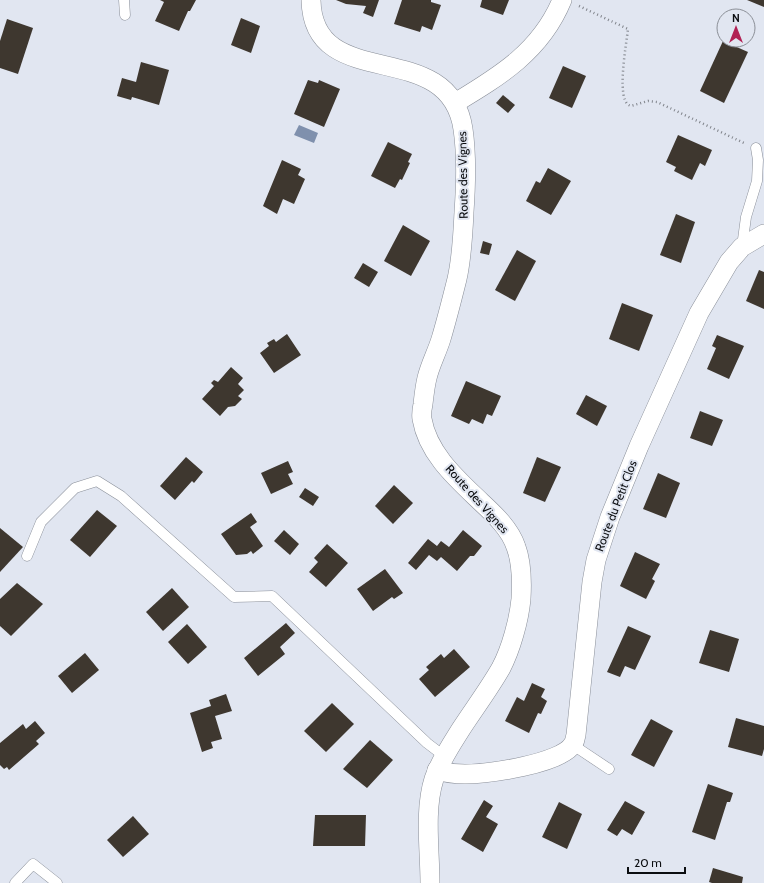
<svg xmlns="http://www.w3.org/2000/svg" width="764" height="883" font-family="Cabin,sans-serif">
<rect width="100%" height="100%" fill="#e1e6f1"/>
<path fill="#7f90ad" d="M299,125l19,8 -4,10 -20,-8z"/>
<g fill="#3e372f">
<path d="M160,0h36l-6,11h-2l-9,20 -24,-10 9,-19z"/>
<path d="M336,0h43l-6,17 -10,-4 3,-7 -20,-2z"/>
<path d="M402,0h29v2l10,3 -9,25 -10,-4 -2,6 -26,-8z"/>
<path d="M482,0h27l-6,15 -23,-8z"/>
<path d="M747,0h17v7z"/>
<path d="M241,18l19,8 -9,27 -20,-8z"/>
<path d="M7,19l26,9 -15,46 -18,-6v-27z"/>
<path d="M723,41l25,11 -24,51 -24,-12z"/>
<path d="M141,62l28,8 -10,35 -27,-8 -1,3 -14,-4 5,-18 14,4z"/>
<path d="M563,66l23,10 -14,32 -23,-10z"/>
<path d="M308,80l10,3 1,-3 21,9 -16,38 -30,-13z"/>
<path d="M503,95l12,10 -7,8 -12,-10z"/>
<path d="M678,135l34,15 -7,16 -5,-3 -8,17 -18,-9 2,-4 -10,-5z"/>
<path d="M388,142l24,12 -4,8 2,1 -8,17 -2,-1 -5,9 -24,-12z"/>
<path d="M282,160l19,9 -3,6 7,4 -11,25 -11,-5 -6,15 -14,-8z"/>
<path d="M548,168l23,13 -20,34 -25,-14 10,-20 4,2z"/>
<path d="M676,214l19,8 -14,41 -21,-8z"/>
<path d="M403,225l27,16 -19,35 -27,-15z"/>
<path d="M483,241l9,3 -3,11 -9,-2z"/>
<path d="M517,250l19,11 -21,40 -20,-11z"/>
<path d="M363,263l15,9 -9,15 -15,-9z"/>
<path d="M759,270l5,2v37l-18,-8z"/>
<path d="M622,303l31,12 -14,36 -30,-12z"/>
<path d="M287,334l14,21 -27,18 -14,-20 9,-7 -2,-3 7,-4 2,3z"/>
<path d="M717,335l27,11 -15,33 -22,-10 9,-21 -4,-2z"/>
<path d="M231,367l12,11 -5,6 6,6 -6,6 4,3 -7,7 -7,1 -8,9 -18,-17 12,-13 -3,-3 3,-3 4,2z"/>
<path d="M466,381l35,15 -9,20 -5,-2 -4,10 -11,-5 -3,5 -18,-8z"/>
<path d="M586,395l21,11 -10,20 -21,-12z"/>
<path d="M700,411l23,9 -11,26 -22,-8z"/>
<path d="M186,457l17,15 -9,11 -2,-2 -17,19 -15,-14z"/>
<path d="M537,457l24,10 -16,35 -22,-9z"/>
<path d="M288,461l5,11 -5,2 5,10 -22,10 -10,-21z"/>
<path d="M658,473l22,10 -14,35 -23,-9z"/>
<path d="M394,485l19,18 -20,21 -18,-18z"/>
<path d="M305,488l14,9 -6,9 -14,-9z"/>
<path d="M97,510l20,16 -27,31 -20,-17z"/>
<path d="M251,513l6,9 -7,5 13,19 -10,8 -2,-3 -4,3 -11,1 -15,-21z"/>
<path d="M0,528l23,19 -23,25z"/>
<path d="M284,530l15,14 -9,11 -16,-14z"/>
<path d="M463,530l19,16 -8,10h-4l-13,15 -16,-14 -4,4 -8,-6 -13,15 -8,-7 20,-24 9,7 4,-5 8,6z"/>
<path d="M327,544l21,19 -22,24 -17,-15 9,-10 -4,-4z"/>
<path d="M635,552l25,12 -8,15 3,2 -9,18 -26,-13z"/>
<path d="M385,569l18,24 -9,6 -2,-2 -19,14 -16,-22z"/>
<path d="M17,583l26,21 -32,32 -11,-10v-27z"/>
<path d="M172,588l17,19 -26,24 -17,-19z"/>
<path d="M286,623l9,10 -15,14 5,7 -27,22 -14,-18z"/>
<path d="M187,624l20,23 -19,17 -20,-22z"/>
<path d="M628,626l23,10 -16,34 -10,-4 -5,11 -13,-5z"/>
<path d="M710,630l29,9 -10,33 -30,-9z"/>
<path d="M454,649l16,18 -35,30 -16,-18 10,-9 -3,-3 15,-13 3,4z"/>
<path d="M85,653l14,17 -27,23 -14,-17z"/>
<path d="M532,683l13,6 -4,8 6,4 -6,13 -3,-1 -9,20 -24,-12 12,-24 7,4z"/>
<path d="M226,694l6,17 -17,5 7,23 -11,3 2,6 -11,4 -12,-39 21,-7 -2,-6z"/>
<path d="M332,703l22,21 -28,28 -22,-21z"/>
<path d="M736,718l28,8v23l-2,7 -34,-9z"/>
<path d="M651,719l22,12 -19,36 -23,-12z"/>
<path d="M35,721l10,12 -9,8 3,3 -30,26 -2,-3 -3,2 -4,-4v-22l23,-19 3,5z"/>
<path d="M370,740l23,20 -26,28 -24,-19z"/>
<path d="M708,784l25,9 -3,9h-3l-12,38 -23,-8z"/>
<path d="M484,800l9,6 -7,11 12,7 -15,28 -22,-13z"/>
<path d="M625,801l20,11 -13,23 -10,-6 -5,7 -10,-6z"/>
<path d="M559,802l23,12 -15,35 -25,-12z"/>
<path d="M315,815h51l-1,31h-52z"/>
<path d="M133,816l16,18 -26,23 -16,-17z"/>
<path d="M713,868l30,9 -1,6h-30l-3,-1z"/>
</g>
<g fill="none" stroke-linecap="round" stroke-linejoin="round">
<defs>
<g id="lane">
<path d="M124,0l1,15"/>
<path d="M742,247l4,-30 11,-36 1,-21 -2,-12"/>
<path d="M27,556l14,-34 34,-34 22,-7 24,15 113,101 38,-1 155,147 17,13"/>
<path d="M573,745l36,24"/>
<path d="M15,883l18,-19 24,19"/>
</g>
<g id="street">
<path d="M311,0c2,96 138,34 152,129 4,27 3,55 1,83 -1,22 -2,45 -7,67 -5,20 -10,40 -16,60 -4,13 -11,26 -14,39 -2,8 -3,17 -4,26 -1,5 -2,10 -1,15 6,35 35,60 59,83 14,13 29,27 35,45 6,16 6,35 5,52 -2,21 -10,50 -20,69 -12,21 -27,41 -40,61 -10,16 -21,32 -27,50 -10,31 -4,72 -4,104"/>
<path d="M455,103c45,-27 86,-52 107,-103"/>
<path d="M437,770c9,3 18,4 28,4 22,0 97,-10 108,-30 2,-2 2,-6 3,-9l16,-153 4,-22 14,-43 29,-71 60,-133 30,-51 13,-15 22,-13"/>
</g>
</defs>
<use href="#lane" stroke="#898e98" stroke-width="11"/>
<use href="#street" stroke="#898e98" stroke-width="20"/>
<path stroke="#80848b" stroke-width="2.5" stroke-dasharray="1 3" stroke-linecap="butt" d="M579,6l49,23c-2,17 -9,56 -3,71 1,3 3,5 6,6l17,-5 9,1 87,41"/>
<use href="#lane" stroke="#fff" stroke-width="10"/>
<use href="#street" stroke="#fff" stroke-width="19"/>
</g>
<g text-anchor="middle" stroke-width="4" stroke-linejoin="round" paint-order="stroke">
<g font-size="12" fill="#0b0d10" stroke="#e1e6f1">
<text transform="translate(463 175) rotate(-91)" y="4">Route des Vignes</text>
<text transform="translate(477 499) rotate(48)" y="4">Route des Vignes</text>
<text transform="translate(616 506) rotate(-69)" y="4">Route du Petit Clos</text>
</g>
</g>
<g transform="translate(736 28)"><circle r="19" fill="#e1e6f1" stroke="#8b8f97"/>
<path d="M0-3L7 15L0 10L-7 15Z" fill="#b12154"/>
<text y="-6" font-size="11" font-weight="bold" text-anchor="middle" fill="#0b0d10">N</text>
</g>
<path d="M628 867v6h57v-6" fill="none" stroke="#0b0d10" stroke-width="2"/>
<text x="634" y="867" font-size="12" fill="#0b0d10" stroke="#e1e6f1" stroke-width="3" paint-order="stroke">20 m</text>
</svg>
